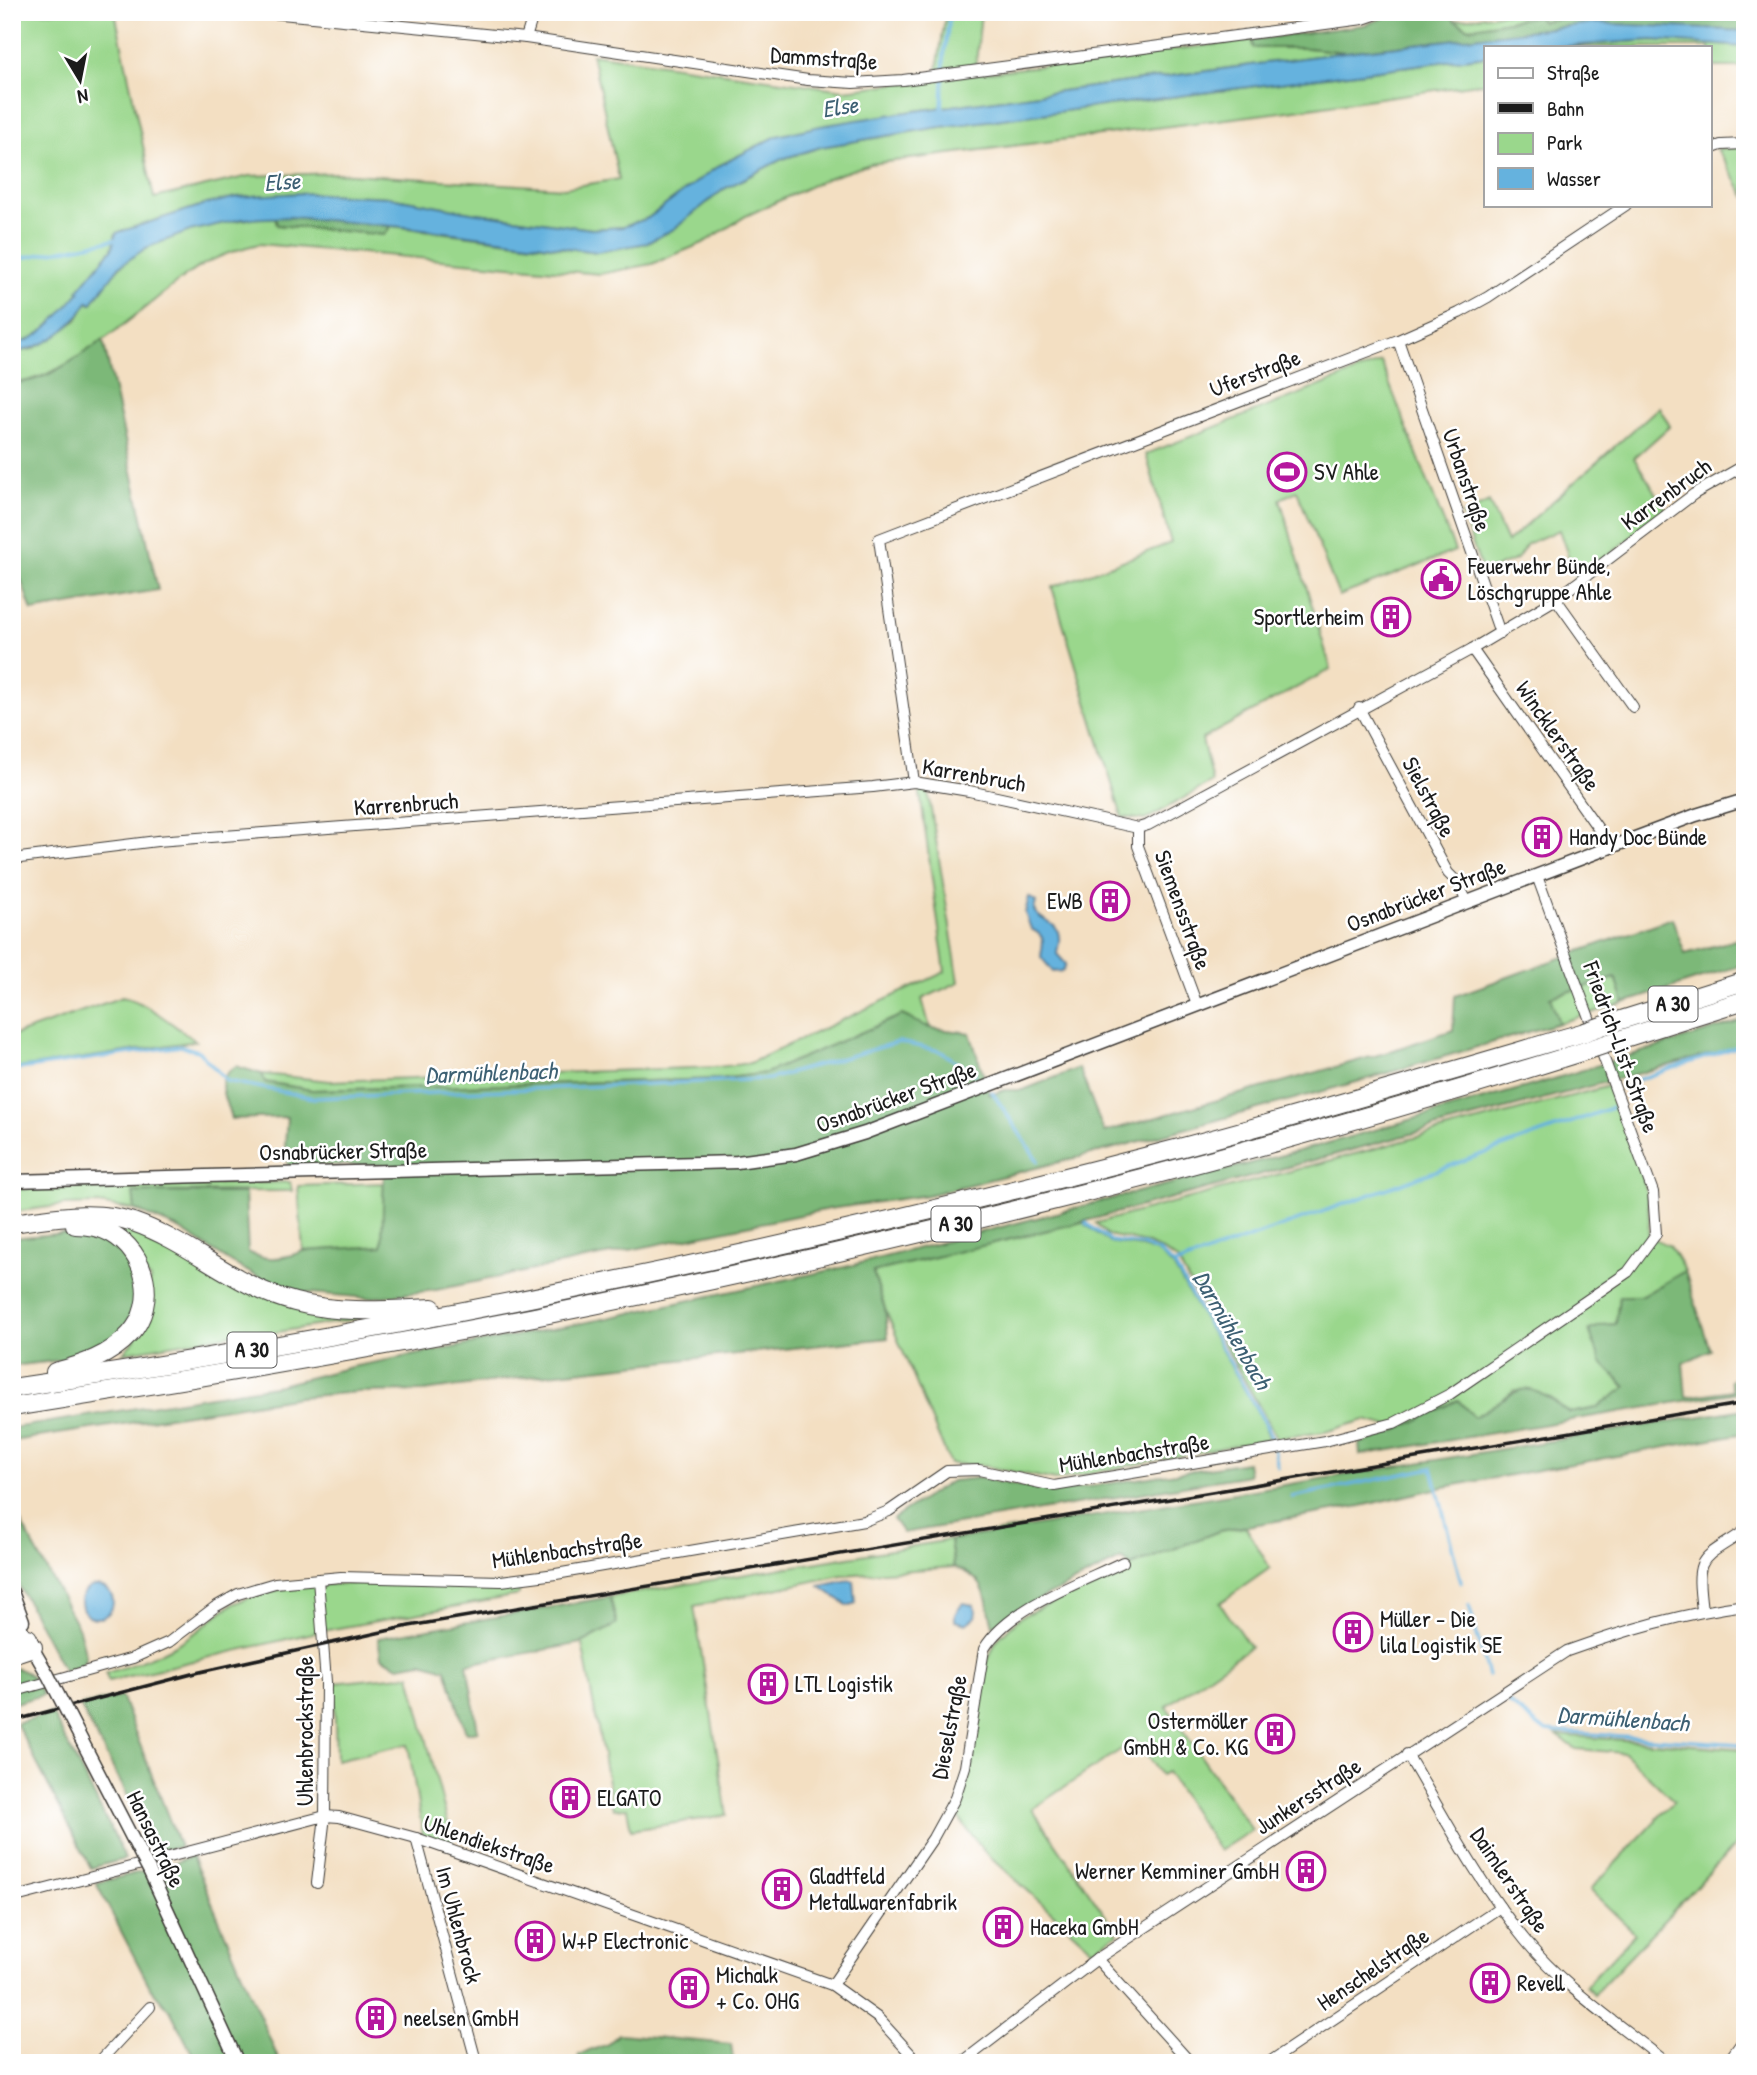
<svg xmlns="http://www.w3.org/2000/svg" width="1757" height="2075" font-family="'Patrick Hand',sans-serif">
<rect width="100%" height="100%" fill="#fff"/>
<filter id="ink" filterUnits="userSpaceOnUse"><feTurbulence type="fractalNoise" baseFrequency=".0143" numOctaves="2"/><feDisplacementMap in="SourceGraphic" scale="14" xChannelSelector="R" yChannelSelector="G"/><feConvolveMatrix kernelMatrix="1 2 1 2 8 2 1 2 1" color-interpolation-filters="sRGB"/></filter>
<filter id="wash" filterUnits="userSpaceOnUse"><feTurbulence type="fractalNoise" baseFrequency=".00686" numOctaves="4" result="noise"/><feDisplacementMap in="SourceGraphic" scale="28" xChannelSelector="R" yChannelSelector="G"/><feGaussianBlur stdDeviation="1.57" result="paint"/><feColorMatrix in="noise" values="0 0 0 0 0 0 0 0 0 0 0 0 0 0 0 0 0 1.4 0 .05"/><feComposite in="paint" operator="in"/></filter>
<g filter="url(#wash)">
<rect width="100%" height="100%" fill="#f3dfc2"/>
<g fill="#9ad78c" stroke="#5b7a54" stroke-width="2">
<path d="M12,12h103l39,186 95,-22 88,-3 227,15 55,-9 -27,-125 252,36 408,-50 1,7 55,1 38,4 -446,61 -123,23 -59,30 -70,52 -25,9 -31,2 -121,-17 -81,-15 -89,-4 -64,4 -34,8 -87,28 -4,16 -33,41 1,2c-17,19 -40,51 -68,52z"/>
<path d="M946,12h35l-5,52 -39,6z"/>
<path d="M1513,12h108l-79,9 -6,-5 -67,12 -15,-8z"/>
<path d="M1652,40l93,7v20h-35v-20h-158z"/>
<path d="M1486,56v27l-205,29 -411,52 -42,14 -82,38 -43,27 -51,21 -52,10 -341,-30c-25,6 -48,14 -69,29 -45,31 -124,109 -178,110v-30l21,-4 44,-29 11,-19 3,3c10,-12 19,-28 31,-39 40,-35 102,-45 153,-48l2,8 107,10 7,-9 206,26 50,-9 27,-14 50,-40 58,-30 39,-12 113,-19z"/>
<path d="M1745,147v49l-28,-47z"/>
<path d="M1381,362l74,189 -116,45 -42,-105 -17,8 51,170 -129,70 10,43 -67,38 -23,-3 -70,-230 119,-44 -25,-89z"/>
<path d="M1659,407l11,19 -36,32 32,51 -89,72 -18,-51 -32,14 -10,15 -34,14 -21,-58 27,-13 18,40z"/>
<path d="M919,786l9,5 31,191 -37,17 8,29 -28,-13 -136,58 -45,6 -409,11 -47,-8 -3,-8 68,7 388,-14 32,-4 195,-91z"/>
<path d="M1616,978l8,25 -65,20 -10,-26z"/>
<path d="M122,997c27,5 51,29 74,44l-184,28v-33z"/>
<path d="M1609,1086c17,46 46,100 39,150l22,10 15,25 -43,25h-23l-3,28 -13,1 -1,37 24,26 -29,20 -28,5 -18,-15 -37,-8 -16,13 -24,14 -17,-17 -57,29 -35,-9 -40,12 -48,6 -100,-178c-28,-19 -38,-19 -70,-25l-11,-12z"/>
<path d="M290,1182l2,9h-4l-154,1 1,18 -37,-6 -33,1 -53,7v-23z"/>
<path d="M384,1183l-2,64 -79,4 -5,-65z"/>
<path d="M98,1220l33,6 79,42 152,50 -126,21 -1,-5 -112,19 12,-14 15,-60z"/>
<path d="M1082,1222l27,20 33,5 17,6 14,13 91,157 4,16 -213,41 -76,-15 -29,-1 -65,-155 -12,-37z"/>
<path d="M1246,1527l24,41 -50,35 30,44 -84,59 86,124 -33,21 -52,-79 -6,3 -26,-35 -103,69 86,125 -26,15 -109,-99 -27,-36 12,-36 18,-114 10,-23 24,-24 68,-32 64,-28 67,-26z"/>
<path d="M950,1540l4,27 -112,8 -148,31 33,209 -96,15 -4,-22 -14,1 -31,-166 35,-19 -7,-27z"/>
<path d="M374,1583l133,3 12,2v7l-202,37 -209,49 -2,-8c30,-9 57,-19 83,-36 19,-12 32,-29 53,-37 40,-16 89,-16 132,-17z"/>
<path d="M410,1675l44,172 -31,-11 -15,-92 -72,16 -2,-77z"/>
<path d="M1557,1735l188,14v86l-151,159 -9,-8 50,-53 -45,-43 84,-89 -50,-48 -48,-4z"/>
</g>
<g fill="#7bb878" stroke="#4c6a4a" stroke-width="2">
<path d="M1400,12h51l3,8 15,8 67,-12 6,5 79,-9h124v19l-150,-8 -249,29 -38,-4h-55l-1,-8 112,-15z"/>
<path d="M275,217h16l100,9 -7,9 -107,-10z"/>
<path d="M103,340l55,250 -126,21 -20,-57v-171c35,0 63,-25 91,-43z"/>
<path d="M1672,918l13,36 60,-17v27l-121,39 -8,-25 -66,19 9,26 -195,57 -253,69 -183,46 -99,14 -393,81 -66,8 -72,-6 -38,-14 -28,-15 -53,-34 -44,-19 -2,-18 112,1 3,59c17,9 37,7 55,-1l79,-5 2,-81h-96l-3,-20 2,-28 -56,2c-6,-24 -19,-38 5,-53l26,8 3,8 47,8 409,-11 45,-6 136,-58 28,13 40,5 20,62 15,-5h18l56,-22 25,64 281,-79 68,-23 2,-34z"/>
<path d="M1745,1020v25l-663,177 -209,50 12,37 3,29 -340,36 -124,17 -66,1 -59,5 -287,44v-13l268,-43 71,-18 247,-47 247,-53 469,-120 220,-62z"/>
<path d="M67,1233c14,1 29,2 41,10 40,25 37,76 -2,101 -24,17 -65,18 -94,22v-128z"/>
<path d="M1685,1271l25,79 -27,13 3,34 47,-7 -3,-10 15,-3v14l-385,64 -1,-11 41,-15 58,-29 16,17c46,-26 47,-44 95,-4l28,-5 29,-21 -25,-25 -12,-32 14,-5 13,-1 3,-28h23z"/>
<path d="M1745,1409v24l-301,54 -83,19 -142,25 -88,35 -9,-7 -107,52 -22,15c-9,-33 -5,-46 -39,-59l-4,-27z"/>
<path d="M1247,1462l2,13 -346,58 -10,-14 58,-38 27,-3 76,14z"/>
<path d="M12,1506l67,123 7,28 -5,9 -17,5 -52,-98z"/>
<path d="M610,1597l7,27 -35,19 -115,21 11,67 -12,2 -20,-64 -24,-7 -23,4 -18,-9 -3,-19z"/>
<path d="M12,1668c18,1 23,13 31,27l-31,9z"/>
<path d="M121,1696l59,151 -23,4 -77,-145z"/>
<path d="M52,1713l64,126 9,20 -34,9 -75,-145z"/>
<path d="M192,1856l88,207h-83l-27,-53 -19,-21 -55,-106 69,-17z"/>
<path d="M619,2034l112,10 2,16 -3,3h-153l2,-8 29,-11z"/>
</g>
<g fill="#65b2de" stroke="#40677d" stroke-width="2">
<path d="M1595,23l150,8v16l-93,-7 -100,7h-66v9l-552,72 -113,19 -39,12 -58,30 -50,40 -27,14 -50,9 -183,-24 -123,-11 -49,2 -52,12 -44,17 -26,18 -29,38 -3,-2c-18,29 -42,45 -76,51v-9c28,-1 50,-33 68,-52l-2,-2 34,-41 4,-16 87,-28 34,-8 64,-4 89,4 81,15 121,17 31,-2 25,-9 70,-52 59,-30 43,-10 80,-13 446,-61z"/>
<path d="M1029,897l7,5 -2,8c6,13 24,10 25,27 1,6 -2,12 -2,17l9,10 -3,7 -10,1 -12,-15c1,-14 7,-20 -10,-28l-6,-16z"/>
<path d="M849,1580l5,1 2,22 -8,3 -28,-20z"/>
<circle cx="97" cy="1602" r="16"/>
<path d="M963,1603l10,2 3,6 -1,6 -9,7 -11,-3v-7z"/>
</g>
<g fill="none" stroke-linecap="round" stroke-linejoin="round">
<g stroke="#65b2de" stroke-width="3.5">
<path d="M942,111l2,-55 6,-44"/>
<path d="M12,260l106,-21"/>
<path d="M12,1070l169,-24 17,5 29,30 87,17 455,-19 130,-37 41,9 35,23"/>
<path d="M992,1092l46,69"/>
<path d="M1634,1100l-6,-17 117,-39"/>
<path d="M1086,1223l24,18 32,4 17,7 15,13 91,158 7,16 6,28"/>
<path d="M1174,1265l437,-157"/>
<path d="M1292,1497l140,-29 29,114"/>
<path d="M1469,1605l19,71"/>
<path d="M1508,1702l37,29 195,13 5,-3"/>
</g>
</g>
</g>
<g filter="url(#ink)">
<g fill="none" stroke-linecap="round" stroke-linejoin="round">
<defs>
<g id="minor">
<path d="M261,12l265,26 282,42 45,3 50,-3 460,-61 20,-7"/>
<path d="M526,38l8,-26"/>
<path d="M1710,149l11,-4 24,-1"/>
<path d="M1398,340l102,293"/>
<path d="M1556,599l77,108"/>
<path d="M1472,649l139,198"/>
<path d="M1359,708l89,165 10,10 9,19"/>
<path d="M914,782l-35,-243 519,-199 61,-27 29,-16 138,-92"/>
<path d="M1138,828v18l59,159"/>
<path d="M12,859l145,-18 716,-54 41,-5 55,9 169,37 10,-3 324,-176 84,-50 138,-105 51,-29"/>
<path d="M1702,1610c-7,-56 -2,-49 43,-79"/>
<path d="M12,1692l121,-34 36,-16 46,-35 23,-13 37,-11 66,-6 160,4 55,-7 308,-53 25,-10 58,-40 32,-1 75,16 271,-45 69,-18 56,-29 178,-122 28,-38 -3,-42 -116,-316"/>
<path d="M1407,1754c37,62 72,130 118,186 39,48 94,84 142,123"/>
<path d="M416,1838l60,223"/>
<path d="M317,1883l8,-67 1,-134 -8,-103"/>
<path d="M12,1898l313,-82 14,1 77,21 416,147 46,33 41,45"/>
<path d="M1097,1959l94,104"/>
<path d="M832,1985l101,-147 22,-40 10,-31 19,-118c25,-42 96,-66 139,-87"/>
<path d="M98,2063l52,-56"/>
<path d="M961,2063l136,-104 470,-308c59,-21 116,-38 178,-46"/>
<path d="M1268,2063l232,-156"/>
<path d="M1727,2063l18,-25"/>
</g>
<g id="secondary">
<path d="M12,1181l725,-19 59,-8 69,-21 746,-286 85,-32 49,-15"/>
<path d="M12,1592l11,29"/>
<path d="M12,1613l36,62"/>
<path d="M67,1712l74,143"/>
<path d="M149,1870l89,193"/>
</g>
<g id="motorway">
<path d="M1602,1026l143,-45"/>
<path d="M1609,1043l136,-43"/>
<path d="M12,1223c40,-5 83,-14 121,-1 58,20 102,65 162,80 44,12 91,8 137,6"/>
<path d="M55,1372c27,-7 55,-16 75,-38 28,-31 17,-81 -19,-101 -11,-6 -24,-8 -36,-8"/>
<path d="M12,1388c388,-57 772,-137 1152,-236 141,-37 281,-79 421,-120"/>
<path d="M12,1407c175,-27 349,-56 522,-90 357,-71 711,-159 1057,-268"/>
<path d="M12,1637l16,1"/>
<path d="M12,1654l21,-7"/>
</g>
</defs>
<use href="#minor" stroke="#3c3935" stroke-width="12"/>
<use href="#secondary" stroke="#3c3935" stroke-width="15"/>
<use href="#motorway" stroke="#3c3935" stroke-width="20"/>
<use href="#minor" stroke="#fff" stroke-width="10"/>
<use href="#secondary" stroke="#fff" stroke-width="12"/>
<use href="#motorway" stroke="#fff" stroke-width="18"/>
<path stroke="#1c1c1c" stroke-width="3.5" d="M12,1721l188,-49 209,-46 1336,-223"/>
<defs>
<g id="secondary-bridge">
<path d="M48,1675l19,37"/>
<path d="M141,1855l8,15"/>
</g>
<g id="motorway-bridge">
<path d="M1585,1032l17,-6"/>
<path d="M1591,1049l18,-6"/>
</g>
</defs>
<use href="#secondary-bridge" stroke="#3c3935" stroke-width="15" stroke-linecap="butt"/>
<use href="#motorway-bridge" stroke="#3c3935" stroke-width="20" stroke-linecap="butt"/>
<use href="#secondary-bridge" stroke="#fff" stroke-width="12"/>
<use href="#motorway-bridge" stroke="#fff" stroke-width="18"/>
</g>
</g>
<defs>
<symbol id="stadium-ring" viewBox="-11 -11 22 22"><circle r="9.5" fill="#fff" stroke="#b5179e" stroke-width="1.5"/><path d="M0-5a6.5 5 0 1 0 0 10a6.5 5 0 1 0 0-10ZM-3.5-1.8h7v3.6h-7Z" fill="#b5179e"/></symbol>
<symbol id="civic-ring" viewBox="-11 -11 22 22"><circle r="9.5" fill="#fff" stroke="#b5179e" stroke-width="1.5"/><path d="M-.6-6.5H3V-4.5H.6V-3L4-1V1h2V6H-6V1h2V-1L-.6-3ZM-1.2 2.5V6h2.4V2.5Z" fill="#b5179e"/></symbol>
<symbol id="building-ring" viewBox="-11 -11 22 22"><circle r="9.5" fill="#fff" stroke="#b5179e" stroke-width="1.5"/><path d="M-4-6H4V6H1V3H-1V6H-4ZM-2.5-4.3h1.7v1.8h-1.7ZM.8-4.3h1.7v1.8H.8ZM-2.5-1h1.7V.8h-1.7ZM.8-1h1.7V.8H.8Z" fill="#b5179e"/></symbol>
</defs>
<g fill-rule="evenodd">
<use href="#stadium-ring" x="1265" y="450" width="44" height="44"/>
<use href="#civic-ring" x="1419" y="557" width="44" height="44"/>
<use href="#building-ring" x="1369" y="595" width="44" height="44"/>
<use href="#building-ring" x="1520" y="815" width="44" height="44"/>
<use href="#building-ring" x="1088" y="879" width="44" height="44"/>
<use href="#building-ring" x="1331" y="1610" width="44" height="44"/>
<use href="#building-ring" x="746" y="1662" width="44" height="44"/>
<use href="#building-ring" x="1253" y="1712" width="44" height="44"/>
<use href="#building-ring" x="548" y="1776" width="44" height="44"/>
<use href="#building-ring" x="1284" y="1849" width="44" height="44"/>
<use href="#building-ring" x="760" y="1867" width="44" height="44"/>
<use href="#building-ring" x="981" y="1905" width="44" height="44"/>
<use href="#building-ring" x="513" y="1919" width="44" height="44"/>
<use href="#building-ring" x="1468" y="1961" width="44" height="44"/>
<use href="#building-ring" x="667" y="1966" width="44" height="44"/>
<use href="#building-ring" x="354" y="1996" width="44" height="44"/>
</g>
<g text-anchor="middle" stroke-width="5" stroke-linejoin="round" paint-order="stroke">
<g fill="#fff" stroke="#606060" stroke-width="2">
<rect x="1648.5" y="986.5" width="49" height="35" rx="5"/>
<rect x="931.5" y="1206.5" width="49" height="35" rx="5"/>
<rect x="227.5" y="1332.5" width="49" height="35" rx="5"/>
</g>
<g font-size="21" font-weight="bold" fill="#1c1c1c">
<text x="1673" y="1011">A 30</text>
<text x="956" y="1231">A 30</text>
<text x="252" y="1357">A 30</text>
</g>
<g font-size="23" fill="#1c1c1c" stroke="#fff">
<text transform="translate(824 58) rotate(4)" y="8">Dammstraße</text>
<text transform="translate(1255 373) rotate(-21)" y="8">Uferstraße</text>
<text transform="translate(1467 480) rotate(71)" y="8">Urbanstraße</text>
<text transform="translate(1666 494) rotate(-36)" y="8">Karrenbruch</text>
<text transform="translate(1558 736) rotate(55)" y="8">Wincklerstraße</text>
<text transform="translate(974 775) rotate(10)" y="8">Karrenbruch</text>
<text transform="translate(1429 797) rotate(62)" y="8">Sielstraße</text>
<text transform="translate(406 804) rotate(-4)" y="8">Karrenbruch</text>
<text transform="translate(1426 895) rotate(-21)" y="8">Osnabrücker Straße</text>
<text transform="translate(1183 910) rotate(70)" y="8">Siemensstraße</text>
<text transform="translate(1621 1047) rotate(70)" y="8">Friedrich-List-Straße</text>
<text transform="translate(896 1097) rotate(-20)" y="8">Osnabrücker Straße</text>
<text transform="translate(343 1151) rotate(-1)" y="8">Osnabrücker Straße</text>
<text transform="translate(1134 1453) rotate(-9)" y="8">Mühlenbachstraße</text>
<text transform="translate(567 1550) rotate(-8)" y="8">Mühlenbachstraße</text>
<text transform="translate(949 1727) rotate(-79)" y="8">Dieselstraße</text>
<text transform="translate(305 1731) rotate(-90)" y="8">Uhlenbrockstraße</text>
<text transform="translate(1308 1796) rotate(-33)" y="8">Junkersstraße</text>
<text transform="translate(156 1839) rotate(64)" y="8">Hansastraße</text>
<text transform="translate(489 1844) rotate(19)" y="8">Uhlendiekstraße</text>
<text transform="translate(1510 1880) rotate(56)" y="8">Daimlerstraße</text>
<text transform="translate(459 1925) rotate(75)" y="8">Im Uhlenbrock</text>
<text transform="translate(1373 1969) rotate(-34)" y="8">Henschelstraße</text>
</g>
<g font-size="23" fill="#1c1c1c" stroke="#fff" text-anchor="start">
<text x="1314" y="480">SV Ahle</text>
<text x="1468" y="574">Feuerwehr Bünde,<tspan x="1468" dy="26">Löschgruppe Ahle</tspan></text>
<text x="1364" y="625" text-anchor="end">Sportlerheim</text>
<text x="1569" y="845">Handy Doc Bünde</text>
<text x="1083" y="909" text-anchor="end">EWB</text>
<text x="1380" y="1627">Müller - Die<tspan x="1380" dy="26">lila Logistik SE</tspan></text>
<text x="795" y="1692">LTL Logistik</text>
<text x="1248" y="1729" text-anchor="end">Ostermöller<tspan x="1248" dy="26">GmbH &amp; Co. KG</tspan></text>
<text x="597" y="1806">ELGATO</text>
<text x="1279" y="1879" text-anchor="end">Werner Kemminer GmbH</text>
<text x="809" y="1884">Gladtfeld<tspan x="809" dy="26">Metallwarenfabrik</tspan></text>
<text x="1030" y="1935">Haceka GmbH</text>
<text x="562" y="1949">W+P Electronic</text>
<text x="716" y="1983">Michalk<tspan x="716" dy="26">+ Co. OHG</tspan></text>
<text x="1517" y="1991">Revell</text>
<text x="403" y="2026">neelsen GmbH</text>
</g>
<g font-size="24" font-style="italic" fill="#3d6073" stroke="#fff">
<text transform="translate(840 107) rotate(-8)" y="8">Else</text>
<text transform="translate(282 182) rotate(-4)" y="8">Else</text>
<text transform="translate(491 1073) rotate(-2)" y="8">Darmühlenbach</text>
<text transform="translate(1232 1330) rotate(60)" y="8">Darmühlenbach</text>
<text transform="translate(1623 1719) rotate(4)" y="8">Darmühlenbach</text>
</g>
</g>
<rect width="1757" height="2075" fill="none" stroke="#fff" stroke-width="42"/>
<rect x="1484" y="46" width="228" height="161" fill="#ffffff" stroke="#a4a4a4" stroke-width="2"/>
<rect x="1498" y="68" width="35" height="10" fill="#ffffff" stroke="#a4a4a4" stroke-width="2"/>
<text x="1547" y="80" font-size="21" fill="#1c1c1c">Straße</text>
<rect x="1498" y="103" width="35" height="10" fill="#1c1c1c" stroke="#a4a4a4" stroke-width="2"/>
<text x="1547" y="116" font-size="21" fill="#1c1c1c">Bahn</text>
<rect x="1498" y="133" width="35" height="21" fill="#9ad78c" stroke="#a4a4a4" stroke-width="2"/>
<text x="1547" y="150" font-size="21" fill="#1c1c1c">Park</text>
<rect x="1498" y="168" width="35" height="21" fill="#65b2de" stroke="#a4a4a4" stroke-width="2"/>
<text x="1547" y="186" font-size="21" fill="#1c1c1c">Wasser</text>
<g transform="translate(80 80) rotate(170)" stroke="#ffffff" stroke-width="5" paint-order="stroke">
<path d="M0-5L12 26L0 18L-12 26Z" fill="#1c1c1c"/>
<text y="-10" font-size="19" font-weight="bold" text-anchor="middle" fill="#1c1c1c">N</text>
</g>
</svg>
